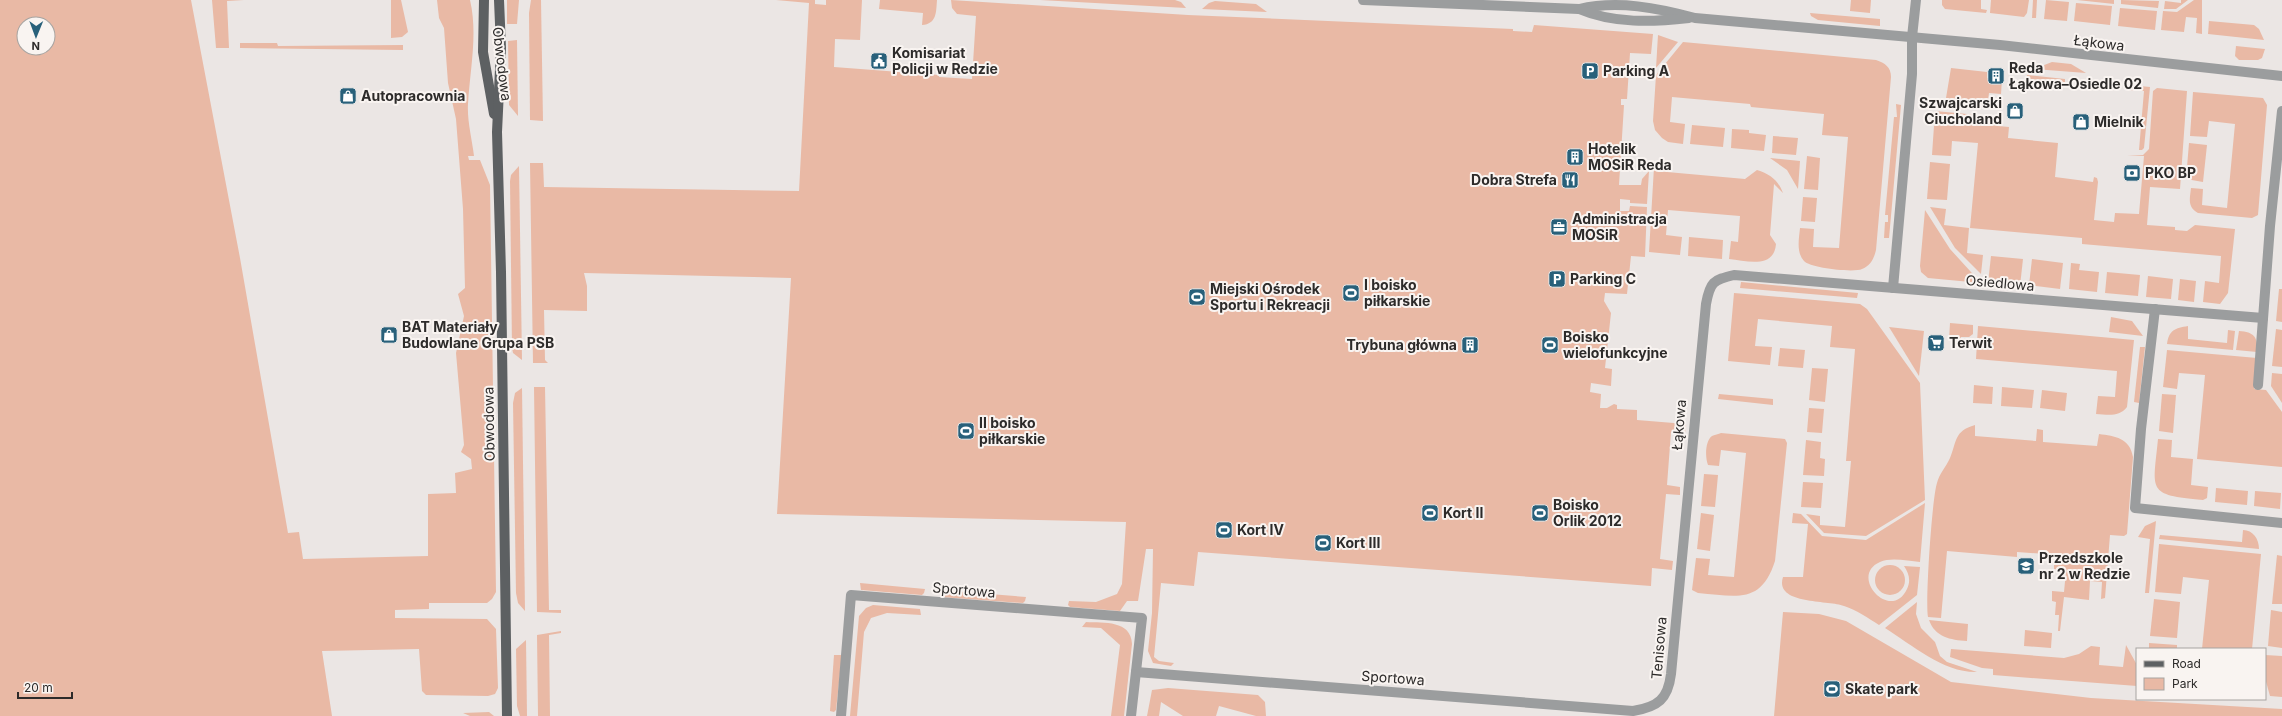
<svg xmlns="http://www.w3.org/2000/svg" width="2282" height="716" font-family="Inter,sans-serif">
<rect width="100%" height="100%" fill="#ebe6e4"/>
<g fill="#e9b9a5" fill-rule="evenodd">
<path d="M0,0h191l49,258 48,275 11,-1 4,27 125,-3v-62l28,-1 -1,-20 17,-4 -1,-10 -10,-7 3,-7 -8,-92 8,-37 -6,-22 7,-6 -2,-79 -7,-90 -8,-36 -4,-55 -5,-10 -2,-18h33c8,34 0,69 -2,104 -1,17 4,35 6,52h-6l1,4h11l10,25 6,407 -4,7 -5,4h-58v6l-34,1v8l92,1 9,10 2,59 -3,6 -7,2 -62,-1 -4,-4 -3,-42 -97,2 10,65h-332zM24,24h24v24h-24z"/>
<path d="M212,0h32l-17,1 2,47h-13z"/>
<path d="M391,0h10l7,32 -6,5 -11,1z"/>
<path d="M507,0h12l-2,24h-10z"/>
<path d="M531,0h10l2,121 -13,-1 -1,-107z"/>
<path d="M776,0h39v4l11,1v-5h36l-2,40 -25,-1 -1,28 105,8v2l33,2 4,-63 -19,-2 -5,-6 -1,-8 237,15 325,14v2l19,1 2,-7 119,9 -2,20 -21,-1 -3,46h-6v6h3l-5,80h22l1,-6 7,-8 -2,33 -17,-1v-3l-10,-1v12h9l1,-5 17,1 -2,50 -14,-1 -4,38 -22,-1 -1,8 7,12 -6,55 7,1 -1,17 -20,-3 -1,9 11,2 -1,14h7l7,-4 3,1v4l20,1v10l49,4 -1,9 -14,-1 -4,53 13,2v8l-14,-1 -6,65 13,2 -1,9 -20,-2 -1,18 -453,-34 -4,34 -33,-3 -7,74 5,4 15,2 -3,3 -18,-3 -5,-12 4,-38 1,-64h-7l-8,52h-11l-7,10 -50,-4 -2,-2 1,-4 27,1 21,-8 5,-10 4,-62 -349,-8 14,-236 -207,-5 3,13v25l-43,-1 1,50 3,3h-15l-3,-200h13l1,24 255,4 10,-188z"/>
<path d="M880,0h57c-1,12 0,24 -15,25l1,-12 -44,-4z"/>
<path d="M1040,0h135l6,2 5,6z"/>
<path d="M1851,0h20l-1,13 -20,-2z"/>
<path d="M1942,0h39v9l6,1 -1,3 -41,-4 -3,-4z"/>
<path d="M1991,0h38l-2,13 -3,4 -34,-4z"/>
<path d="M2033,0h4l-1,18h-4z"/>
<path d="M2046,0l23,2 -2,19 -23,-2z"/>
<path d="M2077,0h37v4z"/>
<path d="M2121,0l38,1 -1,7 -37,-4z"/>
<path d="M2181,0h7l-12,9h-12l1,-8 16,2z"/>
<path d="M2194,0h8v34l-6,-1 1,-15 -11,-1 -2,15 -23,-2 2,-19 14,1z"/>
<path d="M1215,1l41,3 11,8 -65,-3 7,-6z"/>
<path d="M2076,3l36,3 -2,19 -36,-4z"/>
<path d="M2120,8l37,3 -2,19 -37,-4z"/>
<path d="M1810,13l70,6v7l-62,-6 -7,-4z"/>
<path d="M2209,21l45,4 5,4 5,11 -56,-6z"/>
<path d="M1658,35l20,7 -22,26z"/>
<path d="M517,40l1,76 -9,-11 -1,-64z"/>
<path d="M1683,42l193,18c9,3 15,7 15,17l-15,173c-2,9 -6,16 -14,19 -8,4 -52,-1 -58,-8 -8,-9 -5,-22 -4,-33l14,1 -1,18 26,1 9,-111 -26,-2 2,-21 -73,-7 -1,-3 -78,-7 -2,25 15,2 -2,20 -15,-2 -6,-4 -7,-8 -2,-9 3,-46z"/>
<path d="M240,43h37l1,3 125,-1v5l-163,-2z"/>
<path d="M2236,46l29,3 -3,9 -4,2h-19l-4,-4z"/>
<path d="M2052,62l19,2 15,9 -52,-4z"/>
<path d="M1951,68l36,4v6l15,1 -1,15 -12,-1 -2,15 -42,-4z"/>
<path d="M2027,75l38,4v6l-39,-3z"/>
<path d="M2129,85l21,2 -6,61 -2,2h-3l5,-59 -16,-1z"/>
<path d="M2157,88l30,3 -7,98 -30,-2 -3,38 28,2v3l12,1 8,-6 40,4 -7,64 -8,11 -17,-2 2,-21 14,2 2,-27 -139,-12v-6l-112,-10 8,-85 -26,-2 -1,15 -19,-1 3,-44 64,6 -1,9 11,1 -1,11 50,5 -3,34 38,5 1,-5 3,1 1,4 -4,38 20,2 1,-9 24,1 5,-58 -17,-1h16l6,-6 4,-58z"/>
<path d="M2193,92l70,6 4,7 -9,110 -6,3 -54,-5c-11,-6 -8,-15 -7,-25l12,1 -1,16 25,3 8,-84 -26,-3 -2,16 -17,-1z"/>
<path d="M1896,104l5,1 -12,133h-5l1,-16h3v-7h-3l9,-98h3z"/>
<path d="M1692,125l33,3 -2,19 -33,-3z"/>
<path d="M1732,129l17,1v3l17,2 -2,16 -33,-3z"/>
<path d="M1773,136l25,2 -2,17 -24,-2z"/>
<path d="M2189,143l18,2 -4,37 -17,-3z"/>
<path d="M1807,156l13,2 -2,32 -14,-1z"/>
<path d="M1770,158l30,3 -2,28 -11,-19z"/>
<path d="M1669,160l-7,6 5,6 78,7 12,-9c13,4 21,10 26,23l-9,-9 -4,51 6,9c-2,25 -29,17 -47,15l2,-18 7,1 2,-26 -72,-6 -2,25 16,2 -2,18 -31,-3 5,-85z"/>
<path d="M1930,162l20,2 -3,36 -20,-1z"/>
<path d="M519,166l3,194 -9,-7 -1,-5 -2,-167 1,-6z"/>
<path d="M1803,197l14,1 -2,24 -14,-1z"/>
<path d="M1930,207l16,2 -2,16 25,3 -2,25 16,2 -2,19 -26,-26z"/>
<path d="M1925,210l25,39 31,34 -53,-5 -7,-6 -1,-6z"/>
<path d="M1689,237l34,3 -1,19 -34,-3z"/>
<path d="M1991,256l32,3 -3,27 -32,-3z"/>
<path d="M2032,259l31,4 -3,26 -31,-4z"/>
<path d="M2071,263l9,1 -1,6 20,2 -2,20 -28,-3z"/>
<path d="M2107,272l33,3 -2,21 -33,-3z"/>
<path d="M2148,276l25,3 -2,20 -25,-2z"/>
<path d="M2180,279l16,2 -2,21 -16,-2z"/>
<path d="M1741,282l117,11 -1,5 -117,-10z"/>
<path d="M2279,289h3v33l-6,-1z"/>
<path d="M1734,293l126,11 7,5 53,74 5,117 -59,36 -42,-3 -18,-19 14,2v9l25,2 6,-66h-5l9,-112 -25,-2 2,-21 -74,-7 -3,27 17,1 -2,18 -42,-4z"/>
<path d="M2111,317l21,4 11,15 -34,-4z"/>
<path d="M1950,323l23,2v9l-4,3h-8l-2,4 -10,-1z"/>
<path d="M1978,326l156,14 -7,67c-8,10 -18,8 -31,7l2,-18 17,1 2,-26 -141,-12z"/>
<path d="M2188,326v13l39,4 1,-13 7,1 -2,19 -66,-6c2,-14 8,-16 21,-18z"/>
<path d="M1889,327l35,4 -5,45z"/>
<path d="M2276,329l6,1v37l-10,-1z"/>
<path d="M2239,331c15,1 19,6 18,21l-21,-2z"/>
<path d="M2140,347h5l-6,56 -5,-1z"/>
<path d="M1780,348l25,2 -2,18 -25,-2z"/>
<path d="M2167,350l90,8 -3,31 12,1 16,22v55l-85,-8 8,-84 -26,-2 -2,16 -14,-2z"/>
<path d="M1812,368l16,1 -3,33 -16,-2z"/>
<path d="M2272,373l10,1v29l-11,-17z"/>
<path d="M1974,385l19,2 -1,17 -19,-1z"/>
<path d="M534,387h11l4,223h12v3l-24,-1z"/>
<path d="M2002,387l32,3 -2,18 -31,-2z"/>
<path d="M522,388l3,223 -7,-8 -2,-10 -3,-190 2,-10z"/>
<path d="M2042,390l25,3 -2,18 -25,-3z"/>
<path d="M1719,394l54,5v6l-55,-6z"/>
<path d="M2162,394l14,1 -3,38 -14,-2z"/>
<path d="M1809,408l15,1 -2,24 -15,-1z"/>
<path d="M1975,425v11l61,5 1,-12 6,1v12l54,4 2,-12c16,2 31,4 34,23l-6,77 -3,2 -14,-1 -5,63 -4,1 1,-17 -12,-1 -1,19 -25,-3 -4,34h-2l1,-16h-4l1,-13 -4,-1v-10l12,1 2,-21 -12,-2v-5h5v-9l-42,-3v5l-70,-6 -6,67 -13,-1c-3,-14 4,-119 9,-134 2,-9 9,-16 13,-25 7,-17 4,-27 25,-33z"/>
<path d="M1721,433l64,6 2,4 -12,118c-14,44 -39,35 -77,32l-6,-3 4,-32 14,1 -2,16 26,2 12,-124 -25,-3 -2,16 -11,-1c-3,-7 -3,-24 4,-29 2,-1 7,-2 9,-3z"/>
<path d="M2158,439l14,1 -1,17 22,2 -2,26 17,2 -1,11 -4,2c-57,-5 -50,-9 -45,-61z"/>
<path d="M1806,440l15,2 -1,16 5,1 -1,17 -21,-1z"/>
<path d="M1704,474l14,1 -3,32 -14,-1z"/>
<path d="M1803,482l20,1 -2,25 -20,-1z"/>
<path d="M2216,488l32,3 -1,14 -32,-3z"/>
<path d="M2255,491l26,2 -1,16 -26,-3z"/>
<path d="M1925,503l-5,59c-12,-1 -29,-5 -40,0 -32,14 11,61 27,27 4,-8 2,-16 -3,-23l16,1 -3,28 -38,30c-11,-7 -22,-15 -35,-19 -16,-6 -70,-1 -61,-29h20l5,-53 -16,-1 1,-10 8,1 21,22 44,4z"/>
<path d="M1701,513l13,2 -4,36 -13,-2z"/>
<path d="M2156,521l-7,72h-4l5,-54 -12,-2 7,-11z"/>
<path d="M2243,530c10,0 16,9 16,19l-100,-10 1,-4 82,7z"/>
<path d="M2159,544l102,10 -9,95h-50l7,-69 -26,-3 -2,17 -26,-2z"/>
<path d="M2277,555l5,1v48h-10z"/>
<circle cx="1890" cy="580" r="15"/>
<path d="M860,583l65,6 -1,4 -2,2 -61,-5z"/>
<path d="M939,590l87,7 -1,4 -2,2 -82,-6z"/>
<path d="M2154,599l26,3 -3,36 -27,-2z"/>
<path d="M1917,602l-1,12 5,14 14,14 5,14 7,6 30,10c-33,1 -65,-27 -92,-44z"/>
<path d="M873,605l47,4 1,6 -34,-2 -16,5 -7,14 -7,84h-7l9,-100 7,-8z"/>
<path d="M2271,610l11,2v36l-14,-2z"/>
<path d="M1783,612l36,2 27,7 105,61 140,16 191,11v7h-508z"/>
<path d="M1929,620l39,4 -1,17c-17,-1 -32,-4 -38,-21z"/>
<path d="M1086,622c18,1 45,-2 46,22l-8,72h-13l9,-71 -19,-17 -19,-1z"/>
<path d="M2025,630l27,3 -1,15 -27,-2z"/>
<path d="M561,631v2l-12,2 1,81h-12l-1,-81z"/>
<path d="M526,640l1,76h-7l-3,-10 -1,-57z"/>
<path d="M2149,643l28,2v4h-28z"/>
<path d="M2126,645l11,20v21l-144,-11v-6l-11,-1 -32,-11 1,-8 113,9 15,-4 12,-8 9,1 -1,18 24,2z"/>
<path d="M834,655h8l-6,55 -2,2 -4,-1z"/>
<path d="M2265,655l17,1v41l-12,-1 -5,-18z"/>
<path d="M1168,688l90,7 7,7 1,14h-10l-37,-10 -3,10h-33l-22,-14 -2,14h-12l5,-26z"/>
<path d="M489,712l5,4h-24l-7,-3z"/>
</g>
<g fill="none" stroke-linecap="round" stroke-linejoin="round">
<g stroke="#9b9d9e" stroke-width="10">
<path d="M1363,0l216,9c39,-9 79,-1 116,9l305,27 282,31"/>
<path d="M1579,9c35,15 74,13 110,9"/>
<path d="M1893,288l19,-214v-37l4,-37"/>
<path d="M2155,309l-14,120 -6,79 147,15"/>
<path d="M2258,385l12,-159 12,-115"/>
<path d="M1136,672l497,39c25,-4 35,-12 38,-37l35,-370c4,-22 7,-24 28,-29l529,43"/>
<path d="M841,716l10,-121 291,23 -11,98"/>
</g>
<g stroke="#5d6062" stroke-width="10">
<path d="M484,0l-1,52 11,62"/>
<path d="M499,0l2,48 -4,84 4,140 6,444"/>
</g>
</g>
<defs>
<symbol id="civic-square" viewBox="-11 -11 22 22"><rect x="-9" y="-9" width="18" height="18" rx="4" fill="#28607a" stroke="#f9f4f1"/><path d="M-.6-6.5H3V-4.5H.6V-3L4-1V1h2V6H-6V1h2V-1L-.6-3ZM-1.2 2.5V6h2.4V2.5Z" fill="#fff"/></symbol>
<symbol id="parking-square" viewBox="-11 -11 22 22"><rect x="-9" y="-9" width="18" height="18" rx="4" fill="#28607a" stroke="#f9f4f1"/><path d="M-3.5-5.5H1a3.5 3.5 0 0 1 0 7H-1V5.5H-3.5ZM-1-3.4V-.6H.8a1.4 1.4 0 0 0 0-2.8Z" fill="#fff"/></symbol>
<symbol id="building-square" viewBox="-11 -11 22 22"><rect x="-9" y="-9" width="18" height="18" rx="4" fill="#28607a" stroke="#f9f4f1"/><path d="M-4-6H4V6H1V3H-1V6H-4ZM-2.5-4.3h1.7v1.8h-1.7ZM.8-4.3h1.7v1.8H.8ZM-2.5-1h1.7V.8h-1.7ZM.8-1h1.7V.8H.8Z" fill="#fff"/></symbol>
<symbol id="shop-square" viewBox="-11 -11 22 22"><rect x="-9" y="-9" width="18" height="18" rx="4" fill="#28607a" stroke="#f9f4f1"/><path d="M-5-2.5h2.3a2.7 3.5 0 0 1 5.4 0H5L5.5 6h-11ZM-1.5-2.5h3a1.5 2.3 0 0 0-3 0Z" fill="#fff"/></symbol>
<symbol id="bank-square" viewBox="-11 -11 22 22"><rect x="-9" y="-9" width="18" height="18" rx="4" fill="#28607a" stroke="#f9f4f1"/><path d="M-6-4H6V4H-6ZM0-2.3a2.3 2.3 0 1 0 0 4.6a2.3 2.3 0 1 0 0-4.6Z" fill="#fff"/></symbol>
<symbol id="restaurant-square" viewBox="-11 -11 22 22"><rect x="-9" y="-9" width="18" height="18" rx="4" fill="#28607a" stroke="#f9f4f1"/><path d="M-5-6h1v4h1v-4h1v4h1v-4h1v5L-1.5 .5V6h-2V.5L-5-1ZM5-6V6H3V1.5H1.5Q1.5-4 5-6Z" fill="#fff"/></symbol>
<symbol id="office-square" viewBox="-11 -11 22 22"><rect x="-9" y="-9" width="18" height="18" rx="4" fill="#28607a" stroke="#f9f4f1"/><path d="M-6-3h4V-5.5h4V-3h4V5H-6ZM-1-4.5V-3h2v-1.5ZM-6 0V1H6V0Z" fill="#fff"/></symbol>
<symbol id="stadium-square" viewBox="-11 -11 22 22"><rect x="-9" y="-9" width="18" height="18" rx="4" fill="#28607a" stroke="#f9f4f1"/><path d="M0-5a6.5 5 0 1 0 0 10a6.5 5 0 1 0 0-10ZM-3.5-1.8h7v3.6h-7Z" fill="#fff"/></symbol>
<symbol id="supermarket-square" viewBox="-11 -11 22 22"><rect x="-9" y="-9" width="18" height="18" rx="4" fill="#28607a" stroke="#f9f4f1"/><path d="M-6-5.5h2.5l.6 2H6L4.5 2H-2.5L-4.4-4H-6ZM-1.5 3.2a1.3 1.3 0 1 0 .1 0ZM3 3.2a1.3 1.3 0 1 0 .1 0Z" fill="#fff"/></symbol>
<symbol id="school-square" viewBox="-11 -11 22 22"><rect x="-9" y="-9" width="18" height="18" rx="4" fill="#28607a" stroke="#f9f4f1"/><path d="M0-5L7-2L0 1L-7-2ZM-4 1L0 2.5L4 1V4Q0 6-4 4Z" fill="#fff"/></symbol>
</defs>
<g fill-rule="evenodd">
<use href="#civic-square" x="869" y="51" width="20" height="20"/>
<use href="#parking-square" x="1580" y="61" width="20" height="20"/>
<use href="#building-square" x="1986" y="66" width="20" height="20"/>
<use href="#shop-square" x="338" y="86" width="20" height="20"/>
<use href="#shop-square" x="2005" y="101" width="20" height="20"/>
<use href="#shop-square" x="2071" y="112" width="20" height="20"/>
<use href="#building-square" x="1565" y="147" width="20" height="20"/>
<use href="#bank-square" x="2122" y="163" width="20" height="20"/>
<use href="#restaurant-square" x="1560" y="170" width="20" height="20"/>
<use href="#office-square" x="1549" y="217" width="20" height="20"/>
<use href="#parking-square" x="1547" y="269" width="20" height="20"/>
<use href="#stadium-square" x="1341" y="283" width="20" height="20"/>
<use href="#stadium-square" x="1187" y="287" width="20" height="20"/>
<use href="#shop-square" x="379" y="325" width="20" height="20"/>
<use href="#supermarket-square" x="1926" y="333" width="20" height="20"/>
<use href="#building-square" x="1460" y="335" width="20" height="20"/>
<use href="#stadium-square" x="1540" y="335" width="20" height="20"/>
<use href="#stadium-square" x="956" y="421" width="20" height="20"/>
<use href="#stadium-square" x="1420" y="503" width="20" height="20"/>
<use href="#stadium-square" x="1530" y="503" width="20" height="20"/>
<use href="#stadium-square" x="1214" y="520" width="20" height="20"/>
<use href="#stadium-square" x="1313" y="533" width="20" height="20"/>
<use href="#school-square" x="2016" y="556" width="20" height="20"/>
<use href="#stadium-square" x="1822" y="679" width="20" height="20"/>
</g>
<g text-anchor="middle" stroke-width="4" stroke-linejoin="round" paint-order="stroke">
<g font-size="14" fill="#2d2b2a" stroke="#f9f4f1">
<text transform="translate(2099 43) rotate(7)" y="5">Łąkowa</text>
<text transform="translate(502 64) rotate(83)" y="5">Obwodowa</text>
<text transform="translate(2000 283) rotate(5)" y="5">Osiedlowa</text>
<text transform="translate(489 424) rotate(-91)" y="5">Obwodowa</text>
<text transform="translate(1679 425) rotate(-85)" y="5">Łąkowa</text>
<text transform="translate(964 590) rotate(5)" y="5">Sportowa</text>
<text transform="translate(1659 648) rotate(-85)" y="5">Tenisowa</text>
<text transform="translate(1393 678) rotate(4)" y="5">Sportowa</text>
</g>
<g font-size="14" font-weight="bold" fill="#2d2b2a" stroke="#f9f4f1" text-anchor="start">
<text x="892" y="58">Komisariat<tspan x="892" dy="16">Policji w Redzie</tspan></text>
<text x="2009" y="73">Reda<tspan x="2009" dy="16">Łąkowa–Osiedle 02</tspan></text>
<text x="1603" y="76">Parking A</text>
<text x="361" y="101">Autopracownia</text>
<text x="2002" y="108" text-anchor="end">Szwajcarski<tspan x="2002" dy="16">Ciucholand</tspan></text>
<text x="2094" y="127">Mielnik</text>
<text x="1588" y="154">Hotelik<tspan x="1588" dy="16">MOSiR Reda</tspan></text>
<text x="2145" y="178">PKO BP</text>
<text x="1557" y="185" text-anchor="end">Dobra Strefa</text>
<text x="1572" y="224">Administracja<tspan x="1572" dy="16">MOSiR</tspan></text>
<text x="1570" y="284">Parking C</text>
<text x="1364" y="290">I boisko<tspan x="1364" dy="16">piłkarskie</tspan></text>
<text x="1210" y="294">Miejski Ośrodek<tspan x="1210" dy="16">Sportu i Rekreacji</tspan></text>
<text x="402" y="332">BAT Materiały<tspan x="402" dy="16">Budowlane Grupa PSB</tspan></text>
<text x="1563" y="342">Boisko<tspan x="1563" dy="16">wielofunkcyjne</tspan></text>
<text x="1949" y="348">Terwit</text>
<text x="1457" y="350" text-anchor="end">Trybuna główna</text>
<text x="979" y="428">II boisko<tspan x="979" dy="16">piłkarskie</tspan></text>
<text x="1553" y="510">Boisko<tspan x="1553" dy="16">Orlik 2012</tspan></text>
<text x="1443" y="518">Kort II</text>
<text x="1237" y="535">Kort IV</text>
<text x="1336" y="548">Kort III</text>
<text x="2039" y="563">Przedszkole<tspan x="2039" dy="16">nr 2 w Redzie</tspan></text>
<text x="1845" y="694">Skate park</text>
</g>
</g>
<rect x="2136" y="648" width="130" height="52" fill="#f9f4f1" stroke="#a7a4a1"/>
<rect x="2144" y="661" width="20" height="6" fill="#5d6062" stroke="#a7a4a1"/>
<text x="2172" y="668" font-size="12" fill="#2d2b2a">Road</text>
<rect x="2144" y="678" width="20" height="12" fill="#e9b9a5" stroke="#a7a4a1"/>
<text x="2172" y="688" font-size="12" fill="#2d2b2a">Park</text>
<g transform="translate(36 36) rotate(181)"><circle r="19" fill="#f9f4f1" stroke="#a7a4a1"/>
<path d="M0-3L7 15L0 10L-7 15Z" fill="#28607a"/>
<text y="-6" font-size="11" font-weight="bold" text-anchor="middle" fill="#2d2b2a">N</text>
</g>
<path d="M18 692v6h54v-6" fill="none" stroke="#2d2b2a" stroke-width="2"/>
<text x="24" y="692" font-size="12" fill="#2d2b2a" stroke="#f9f4f1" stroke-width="3" paint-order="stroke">20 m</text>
</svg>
